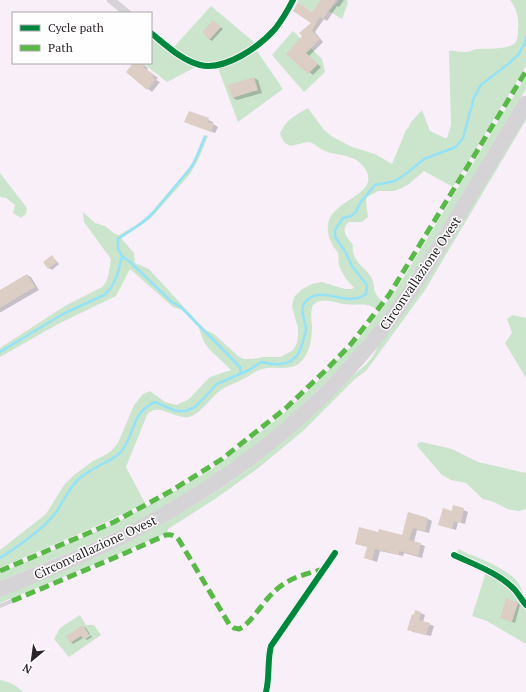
<svg xmlns="http://www.w3.org/2000/svg" width="526" height="692" font-family="'PT Serif',serif">
<rect width="100%" height="100%" fill="#f8eff8"/>
<g fill="#cbe5cc">
<path d="M298,0h22l-8,12 -14,-10z"/>
<path d="M339,0h8l1,3 -6,16 -13,-8z"/>
<path d="M510,0h16v66l-73,121 -29,-16 -15,13 -7,4 -8,3h-16l-11,6 -1,5 2,15 -6,5h-13c-10,8 -1,16 4,23 -2,15 9,20 17,30 7,11 0,15 12,26l-6,8c-9,-7 -21,-3 -32,-5 -7,-1 -16,-5 -24,-3 -4,1 -7,3 -8,7 -2,6 0,13 0,19 0,12 -3,31 -15,38 -12,6 -26,0 -38,5 -6,3 -11,7 -16,9 -7,4 -15,6 -22,11 -10,7 -20,24 -32,27 -14,3 -32,-16 -42,-2l-21,52 19,36 -37,18 -108,47v-18l46,-36 18,-29 10,-10 19,-14 14,-7 5,-4 6,-7 16,-38 9,-11 7,-3 15,11 12,3 12,-6 21,-22 21,-7 -22,-21 -5,-7 -5,-14 -17,-18 -9,-3 -43,-38 -14,27 -58,28 -58,33v-9l65,-42 37,-19 4,-5 2,-5 3,-18 -27,-37 -1,-10 12,11 10,3 10,8 4,1 17,-10 12,-9 38,-44 9,-14 9,-23 4,1 -9,22 -9,16 -40,45 -29,19 13,15 1,10 14,6 55,60 10,5 24,22 6,3h8l12,-2h17l12,-7 4,-7 1,-8v-7l-6,-21 2,-10 7,-7 11,-6 10,-2 23,7h6l3,-1c-6,-7 -12,-13 -15,-23 -1,-3 0,-8 -1,-12 -1,-2 -4,-5 -5,-7 -2,-4 -5,-10 -5,-15 -4,-26 35,-32 40,-49 1,-4 0,-8 -2,-12 -12,-19 -29,-12 -45,-21 -5,-3 -7,-7 -14,-7 -5,1 -11,3 -17,4l-6,-4 -4,-8c6,-15 15,-18 28,-26l16,22 9,7 19,10 23,7 17,10 14,-34c4,-3 3,-6 6,-9 3,-4 7,-7 10,-11l8,21 15,7h2l4,-13 -2,-74c6,-1 10,1 16,1 4,0 7,-2 12,-3 9,-1 33,1 39,-7 2,-4 2,-8 2,-12 1,-12 -1,-21 -8,-30z"/>
<path d="M211,6l44,37c-17,11 -39,24 -59,17 -8,-2 -16,-8 -22,-13z"/>
<path d="M293,31l29,28 3,13 -21,20 -32,-37z"/>
<path d="M151,36l45,31 -29,15 -24,-19h8z"/>
<path d="M257,51l26,38 -45,33 -20,-54 28,-11z"/>
<path d="M526,76v13l-116,192 -18,25 -45,55 -59,58 -44,37 -92,59 -76,35 -76,31v-8l114,-49 63,-34 35,-21 36,-27 35,-28 32,-30 45,-47 36,-47z"/>
<path d="M526,115v5l-101,170 -59,81 -11,8 -52,52 -46,38 -42,30 -47,30 -1,4 -60,26 -107,44v-7c87,-36 174,-70 249,-128 28,-21 52,-45 77,-69 7,-6 14,-14 22,-20 14,-11 24,-17 30,-33z"/>
<path d="M0,173l27,35 -1,6 -5,4 -8,-5 2,-8 -9,-7 -6,-1z"/>
<path d="M513,315l13,3v60l-21,-35 7,-10 -5,-14z"/>
<path d="M422,442l30,7 26,13 48,11v36l-7,2 -12,-2 -13,-7 -11,-3 -17,-16 -15,-3 -9,-5 -25,-29 1,-3z"/>
<path d="M458,549c19,9 43,16 58,31 5,5 6,11 8,17l-67,-43z"/>
<path d="M486,572l24,16 16,20v36l-39,-23 -15,-5z"/>
<path d="M80,615l6,10h8l7,10 -32,22 -15,-18 6,-11z"/>
<path d="M0,680c10,2 16,5 23,12h-23z"/>
</g>
<g fill="#0003">
<path d="M321,0h23l-5,7 -2,-1 -10,15 -3,-2 -9,13 8,10 -14,14 12,11 -8,8 -25,-21 15,-18 9,-13v-10z"/>
<path d="M213,21l10,8 -11,12 -3,-2z"/>
<path d="M134,63h7l3,2 4,3 -1,2 11,8 -2,2 4,2 -8,10 -25,-20z"/>
<path d="M254,78l4,2 4,13 -25,7 -4,-2z"/>
<path d="M189,112l24,10v2l5,3 -3,6 -25,-9z"/>
<path d="M52,257l7,7 -7,6 -3,-2z"/>
<path d="M27,275l4,2 8,13 -38,22h-1v-21z"/>
<path d="M454,506l14,6 -3,12 -7,-2 -2,8 -17,-6 13,-12z"/>
<path d="M408,514l20,5 4,2 -3,12 -12,-3 -3,12 11,4 -3,12 -18,-5 -1,3 -23,-5 -3,11 -12,-4 3,-11 -12,-4 23,-10 24,3z"/>
<path d="M516,602l4,3 -5,18 -14,-5z"/>
<path d="M421,613l4,2 -2,7 11,4 -3,10 -18,-4 -4,-3z"/>
<path d="M83,626l3,2 4,6 -17,10 -2,-2z"/>
<path d="M91,635l1,2 -5,3 -2,-1z"/>
</g>
<g fill="none" stroke-linecap="round" stroke-linejoin="round">
<g stroke="#95e2f7" stroke-width="2.5">
<path d="M205,137l-12,28 -39,47 -12,11 -24,16v10l4,7 8,6 42,40 9,5 59,60 1,7"/>
<path d="M0,352l63,-38 41,-19 7,-7 6,-12 5,-20"/>
<path d="M0,558c19,-12 44,-29 57,-47 7,-11 12,-23 22,-32 5,-4 12,-9 18,-12 8,-5 16,-7 23,-14 16,-18 10,-40 35,-51l21,9h10l9,-4 7,-7 15,-16 32,-14 12,-8c21,5 37,3 42,-21 1,-4 3,-8 3,-12 -1,-10 -8,-21 1,-29 16,-15 41,8 59,-6l1,-9 -15,-19 -7,-15 -10,-14v-7l8,-12 8,-2 5,-4 4,-9 15,-18 20,-4 12,-8 17,-14 32,-12 7,-9 11,-41 7,-12 27,-21 10,-9 7,-12 1,-6"/>
</g>
</g>
<g fill="#dccec4">
<path d="M320,0h16l-13,19 -3,-2 -8,13 8,9 -14,14 12,11 -10,10 -22,-20 16,-18 -3,-3 12,-10 -18,-12 5,-9 14,10z"/>
<path d="M213,20l8,7 -12,13 -7,-8z"/>
<path d="M133,63h13l-3,4 11,8 -2,2 4,2 -9,11 -21,-18z"/>
<path d="M254,77l4,13 -26,8 -4,-13z"/>
<path d="M189,111l20,7 -1,4 6,2 -3,8 -27,-10z"/>
<path d="M52,255l5,7 -9,7 -5,-7z"/>
<path d="M27,274l8,13 -35,21v-18z"/>
<path d="M453,505l11,3 -3,15 -7,-2 -2,8 -14,-4 5,-17 9,3z"/>
<path d="M408,512l20,6 -3,14 -12,-4 -4,12 12,3 -3,13 -19,-5v4l-24,-6 -3,11 -8,-2 3,-11 -12,-3 4,-17 19,5 1,-3 23,6z"/>
<path d="M506,598l12,5 -6,19 -12,-4z"/>
<path d="M415,610l6,2 -2,8 11,3 -4,12 -19,-5 5,-16 2,1z"/>
<path d="M83,625l6,10 -6,4 -2,-3 -11,7 -4,-7z"/>
</g>
<g fill="none" stroke-linecap="round" stroke-linejoin="round">
<path stroke="#d5d3d5" stroke-width="4" d="M0,606l12,-5"/>
<g stroke="#d5d3d5" stroke-width="8">
<path d="M111,0l16,13"/>
<path d="M151,33c15,12 30,27 49,32 25,6 59,-18 75,-36 7,-9 13,-19 18,-29"/>
<path d="M454,555c21,10 45,18 61,35 4,5 7,10 11,15"/>
<path d="M266,692c4,-16 1,-31 5,-46l64,-93"/>
</g>
<path stroke="#d5d3d5" stroke-width="15" d="M0,589c47,-19 94,-37 139,-61 100,-52 191,-126 258,-218 22,-29 41,-61 60,-93 23,-38 46,-76 69,-114"/>
<g stroke="#58b947" stroke-width="5" stroke-dasharray="10 5" stroke-linecap="butt">
<path d="M0,571l114,-49 57,-31 51,-32 64,-51 41,-39 24,-25 38,-49 137,-224"/>
<path d="M12,601l109,-46 45,-20c6,-1 10,1 13,5l50,84 5,4 5,1c10,-4 21,-22 29,-31 18,-20 31,-22 56,-29"/>
</g>
<defs>
<g id="cycleway">
<path d="M151,33c15,12 30,27 49,32 25,6 59,-18 75,-36 7,-9 13,-19 18,-29"/>
<path d="M454,555c21,10 45,18 61,35 4,5 7,10 11,15"/>
<path d="M266,692c4,-16 1,-31 5,-46l64,-93"/>
</g>
</defs>
<use href="#cycleway" stroke="#fefefe" stroke-width="8"/>
<use href="#cycleway" stroke="#00873e" stroke-width="6"/>
</g>
<g text-anchor="middle" stroke-width="3" stroke-linejoin="round" paint-order="stroke">
<g font-size="13" fill="#2a2329" stroke="#fefefe">
<text transform="translate(420 273) rotate(-56)" y="5">Circonvallazione Ovest</text>
<text transform="translate(95 547) rotate(-25)" y="5">Circonvallazione Ovest</text>
</g>
</g>
<rect x="12" y="12" width="140" height="52" fill="#fefefe" stroke="#a9a6a9"/>
<rect x="20" y="25" width="20" height="6" fill="#00873e" stroke="#a9a6a9"/>
<text x="48" y="32" font-size="12" fill="#2a2329">Cycle path</text>
<rect x="20" y="45" width="20" height="6" fill="#58b947" stroke="#a9a6a9"/>
<text x="48" y="52" font-size="12" fill="#2a2329">Path</text>
<g transform="translate(32 660) rotate(209)" stroke="#fefefe" stroke-width="3" paint-order="stroke">
<path d="M0-3L7 15L0 10L-7 15Z" fill="#2a2329"/>
<text y="-6" font-size="11" font-weight="bold" text-anchor="middle" fill="#2a2329">N</text>
</g>
</svg>
